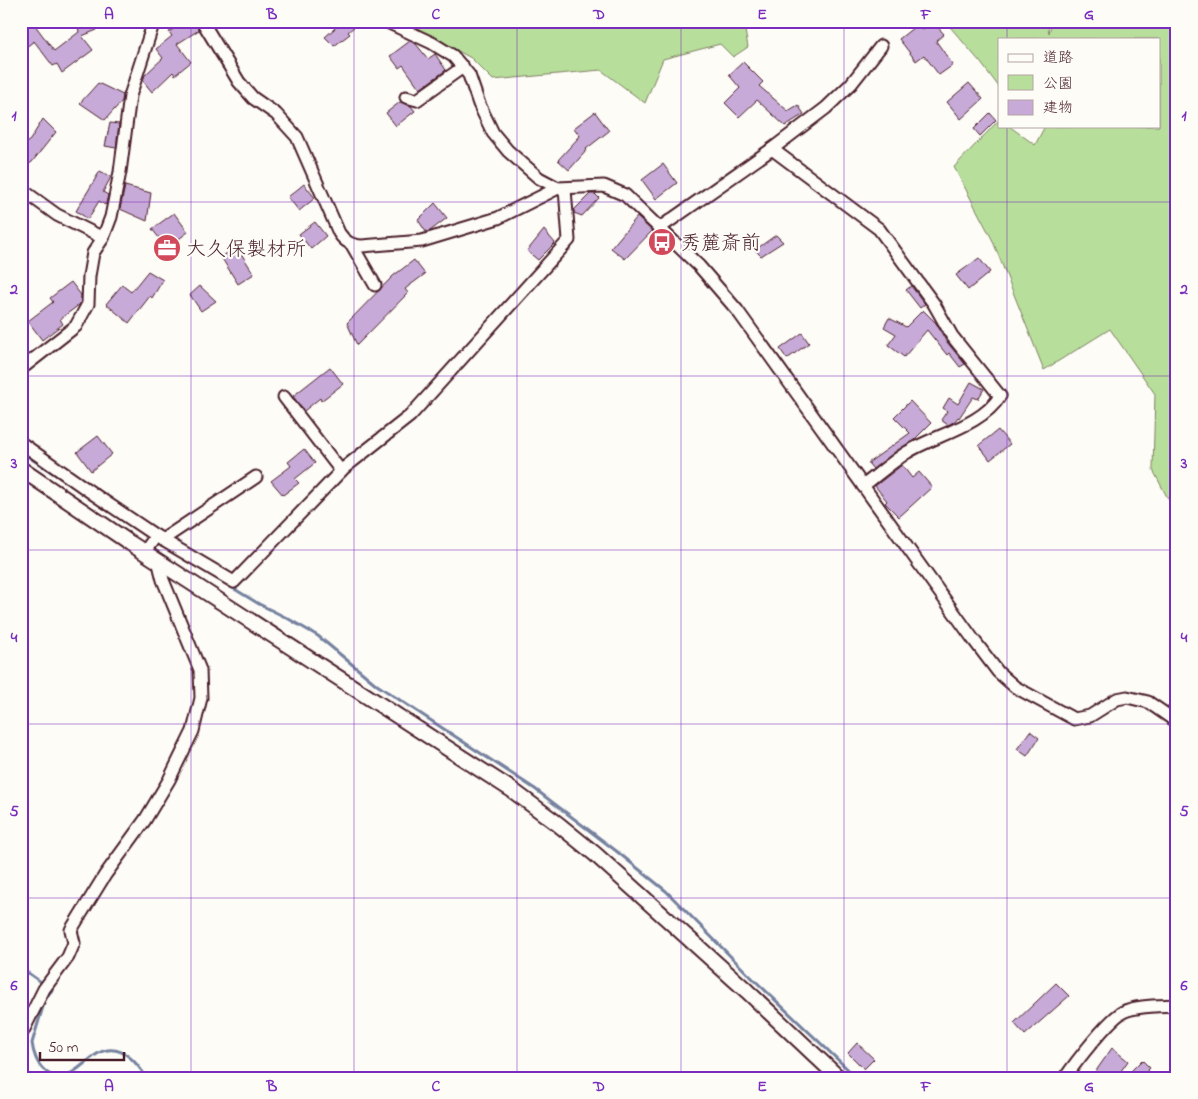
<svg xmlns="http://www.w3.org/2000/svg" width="1198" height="1099" font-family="'Indie Flower','Klee One',sans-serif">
<rect width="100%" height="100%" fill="#fdfcf7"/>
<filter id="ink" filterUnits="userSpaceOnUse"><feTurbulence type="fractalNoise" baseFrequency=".02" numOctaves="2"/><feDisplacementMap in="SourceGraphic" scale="10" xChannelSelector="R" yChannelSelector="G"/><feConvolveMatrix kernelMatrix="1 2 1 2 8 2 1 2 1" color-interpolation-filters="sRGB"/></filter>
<g filter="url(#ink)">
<g fill="#b7df9b" stroke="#807f63">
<path d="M403,21h347l-6,4 4,22 -15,10 -13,-13 -57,15 -18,44 -44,-33 -108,10 -22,-22z"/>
<path d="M945,21h102l2,12 3,-12h125v495l-24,-46 2,-76 -45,-65 -66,41 -52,-131 -38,-72 45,-47v6h10l26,19 10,-19h114v-87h-160v48l-18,-24z"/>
</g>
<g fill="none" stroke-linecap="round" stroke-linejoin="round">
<g stroke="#74819f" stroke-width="3">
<path d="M21,452l44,29"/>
<path d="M205,571l54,33 28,14 31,18 59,49 158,104 80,61 51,41 81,82 110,105"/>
<path d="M21,968l31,22 -7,10 -13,43c1,9 5,21 12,27 25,23 42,-18 64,-20 18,-2 30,15 39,28"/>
</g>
</g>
<g fill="#c7aad7" stroke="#4a1f2b">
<path d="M21,21h11l22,30 25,-19 -2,-11h17l3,9 -15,6 11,14 -31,23 -5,-9 -4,2 -19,-25 -13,10z"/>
<path d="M185,21h9l5,9 -22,14 14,18 -16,13 -2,-3 -21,20 -9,-11 2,-6 18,-17 -7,-9 16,-13 -3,-4z"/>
<path d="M343,21h18l-13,11 2,2 -16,12 -9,-9z"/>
<path d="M932,21l12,13 -8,7 17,24 -14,10 -15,-20 -8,6 -17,-22 19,-15 4,6z"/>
<path d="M410,41l6,3 12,15 7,-5 11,16 -26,19 -17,-24 -4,3 -9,-12z"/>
<path d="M743,62l20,20 -4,4 29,25 10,-6 6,9 -19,12 -28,-26 -18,17 -14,-14 15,-15 -11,-13z"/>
<path d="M98,83l25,12 -1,6 -17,19 -25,-17z"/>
<path d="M969,83l14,16 -22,20 -14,-17z"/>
<path d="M400,102l11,4 4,5 -19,15 -10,-13z"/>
<path d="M595,112l14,19 -23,18 1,1 -18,20 -11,-10 22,-24 -6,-8z"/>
<path d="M990,113l6,7 -16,16 -6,-7z"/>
<path d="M43,119l13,13 -24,30 -11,8v-23l9,-7z"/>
<path d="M110,123l9,1 -3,24 -11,-2z"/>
<path d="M663,164l14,19 -21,16 -14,-19z"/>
<path d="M100,171l11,6 -8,15 5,3 -2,8 -1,2 -6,-4 -11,18 -12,-8z"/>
<path d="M304,184l11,14 -16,13 -11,-14z"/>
<path d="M125,186l26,7 -4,28 -27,-12z"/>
<path d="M590,194h5l4,4 -17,18 -8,-3v-3z"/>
<path d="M435,203l12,15 -17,13 -4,1 -8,-12z"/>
<path d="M174,213l14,19 -21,16 -15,-19z"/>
<path d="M637,217l15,14 -27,28 -14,-11z"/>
<path d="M315,222l11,14 -15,13 -12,-15z"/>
<path d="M544,230l11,13 -17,17 -11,-9z"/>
<path d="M776,235l7,7 -22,14 -6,-6z"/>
<path d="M237,247l17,27 -16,10 -17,-27z"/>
<path d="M979,258l11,14 -22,18 -12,-15z"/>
<path d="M414,260l11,14 -20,15 3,4 -51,52 -10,-22 46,-47z"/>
<path d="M148,271l15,9 -11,18 -2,-2 -21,27 -23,-19 16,-19 9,7z"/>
<path d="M71,282l10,13v7l-2,3 -19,14 3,5 -21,16 -14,-19 25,-19 -3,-4z"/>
<path d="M200,286l16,15 -15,10 -11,-16z"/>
<path d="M911,286l14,18 -5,4 -14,-18z"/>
<path d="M923,310l13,13 10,18 19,23 -5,3 -11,-14 -2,2 -20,-25 -23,27 -16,-12 8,-11 -12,-7 5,-9 17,9z"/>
<path d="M802,333l7,10 -22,16 -7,-10z"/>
<path d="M330,367l13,17 -22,17 -1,-3 -16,13 -11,-15z"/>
<path d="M971,382l13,7 -6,10 -5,-2 -14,21 -1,-1 -3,4 -7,4 -7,-5 6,-9 -4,-3 6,-10 9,6z"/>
<path d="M910,401l21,22 -17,17 -18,11 -23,18 -5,-6 42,-30 -16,-16z"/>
<path d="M998,430l12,14 -20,16 -11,-15z"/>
<path d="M98,436l14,18 -21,17 -14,-19z"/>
<path d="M304,449l11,14 -20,16 4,4 -16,12 -12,-14 20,-15 -3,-4z"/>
<path d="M902,465l10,13 7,-6 13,15 -33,30 -14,-14 2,-2 -12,-15z"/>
<path d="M1030,731l9,7 -12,18 -10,-7z"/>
<path d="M1056,983l13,13 -44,39 -11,-12z"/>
<path d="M857,1043l17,16 -10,10 -16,-16z"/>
<path d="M1112,1048l16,13 -12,17h-25z"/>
<path d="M1142,1060l8,8 -10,10h-5l-5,-6z"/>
</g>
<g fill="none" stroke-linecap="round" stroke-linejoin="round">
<defs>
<g id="minor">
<path d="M202,21l37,61 14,16 23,16 21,23 42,96c6,9 12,12 23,13l60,-5 76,-23 60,-30"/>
<path d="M385,21l47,22 21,13 16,19 10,29 14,29 15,18 31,27 19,10 46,-2 21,9 74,71 38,44 236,329 25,33 17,15 59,32 16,-3 27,-17 10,-2 21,5 29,20"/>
<path d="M406,97l11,3 46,-33"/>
<path d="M772,149l107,80 55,75 18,32 48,60c-18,30 -66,39 -94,57 -15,10 -29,22 -43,33"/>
<path d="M21,189l36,26 46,23"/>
<path d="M661,227l111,-78 54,-41 25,-24 30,-38"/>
<path d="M352,245l23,40"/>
<path d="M21,369l55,-43 12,-22 1,-28 4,-23 10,-15 8,-21 9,-45 10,-76 24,-75"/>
<path d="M284,397l57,74"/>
<path d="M21,443l71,50 64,43 -11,15"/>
<path d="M156,536l78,46 110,-114 66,-52 159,-176 -4,-51"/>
<path d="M162,540l94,-63"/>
<path d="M21,1035l23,-46 24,-32 6,-14 -3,-13 34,-55 40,-55 24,-40 24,-49 8,-33 -1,-28 -37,-90 -5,-20"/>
<path d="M1065,1078c10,-15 44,-59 58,-66 12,-7 40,-6 54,-7"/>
</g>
<path id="tertiary" d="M21,469l109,74 382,247 46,34 37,30 152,137 92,87"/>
</defs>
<use href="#minor" stroke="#4a1f2b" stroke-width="15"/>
<use href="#tertiary" stroke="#4a1f2b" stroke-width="18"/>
<use href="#minor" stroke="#fdfcf7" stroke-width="11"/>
<use href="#tertiary" stroke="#fdfcf7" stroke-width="14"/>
</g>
</g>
<path fill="none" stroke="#7b2cbf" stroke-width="1" stroke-opacity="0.55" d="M191,21v1057M354,21v1057M517,21v1057M681,21v1057M844,21v1057M1007,21v18M1007,126v952M21,202h1156M21,376h1156M21,550h1156M21,724h1156M21,898h1156"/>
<defs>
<symbol id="bus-disc" viewBox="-11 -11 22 22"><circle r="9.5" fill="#d1495b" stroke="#fdfcf7"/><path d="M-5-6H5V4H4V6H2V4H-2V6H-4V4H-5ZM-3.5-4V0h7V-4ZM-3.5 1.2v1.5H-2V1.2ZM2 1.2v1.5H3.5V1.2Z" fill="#fff"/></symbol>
<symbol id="office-disc" viewBox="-11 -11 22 22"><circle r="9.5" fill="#d1495b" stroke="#fdfcf7"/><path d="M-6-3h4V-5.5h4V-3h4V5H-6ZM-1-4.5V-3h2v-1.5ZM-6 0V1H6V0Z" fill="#fff"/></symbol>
</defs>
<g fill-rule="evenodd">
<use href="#bus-disc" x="646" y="226" width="32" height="32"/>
<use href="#office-disc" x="151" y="232" width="32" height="32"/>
</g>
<g text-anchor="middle" stroke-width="4.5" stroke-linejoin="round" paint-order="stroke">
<g font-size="20" fill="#4a1f2b" stroke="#fdfcf7" text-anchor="start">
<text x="681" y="249">秀麓斎前</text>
<text x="186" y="255">大久保製材所</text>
</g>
</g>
<rect width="1198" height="1099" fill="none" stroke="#fdfcf7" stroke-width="55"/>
<rect x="998" y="38" width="162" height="90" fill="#fdfcf7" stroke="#b5a4a5"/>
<rect x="1008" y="54" width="25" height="8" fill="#fdfcf7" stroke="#b5a4a5"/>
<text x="1043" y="62" font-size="15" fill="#4a1f2b">道路</text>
<rect x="1008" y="75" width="25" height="15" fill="#b7df9b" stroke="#b5a4a5"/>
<text x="1043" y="88" font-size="15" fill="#4a1f2b">公園</text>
<rect x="1008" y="100" width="25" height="15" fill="#c7aad7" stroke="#b5a4a5"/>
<text x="1043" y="112" font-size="15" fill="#4a1f2b">建物</text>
<path d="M40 1052v8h84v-8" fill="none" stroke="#4a1f2b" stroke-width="2.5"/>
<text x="48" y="1052" font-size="15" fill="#4a1f2b" stroke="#fdfcf7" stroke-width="4" paint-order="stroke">50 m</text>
<rect x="28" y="28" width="1142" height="1044" fill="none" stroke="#7b2cbf" stroke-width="2"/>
<g font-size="16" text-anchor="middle" font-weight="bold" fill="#7b2cbf">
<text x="109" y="19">A</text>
<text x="272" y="19">B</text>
<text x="436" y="19">C</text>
<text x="599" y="19">D</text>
<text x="762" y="19">E</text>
<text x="926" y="19">F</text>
<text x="1089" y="19">G</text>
<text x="14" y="120">1</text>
<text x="1184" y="120">1</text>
<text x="14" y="294">2</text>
<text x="1184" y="294">2</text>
<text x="14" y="468">3</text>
<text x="1184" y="468">3</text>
<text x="14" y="642">4</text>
<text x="1184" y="642">4</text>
<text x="14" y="816">5</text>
<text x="1184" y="816">5</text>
<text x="14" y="990">6</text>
<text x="1184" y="990">6</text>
<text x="109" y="1091">A</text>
<text x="272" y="1091">B</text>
<text x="436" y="1091">C</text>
<text x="599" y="1091">D</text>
<text x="762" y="1091">E</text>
<text x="926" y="1091">F</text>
<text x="1089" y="1091">G</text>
</g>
</svg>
